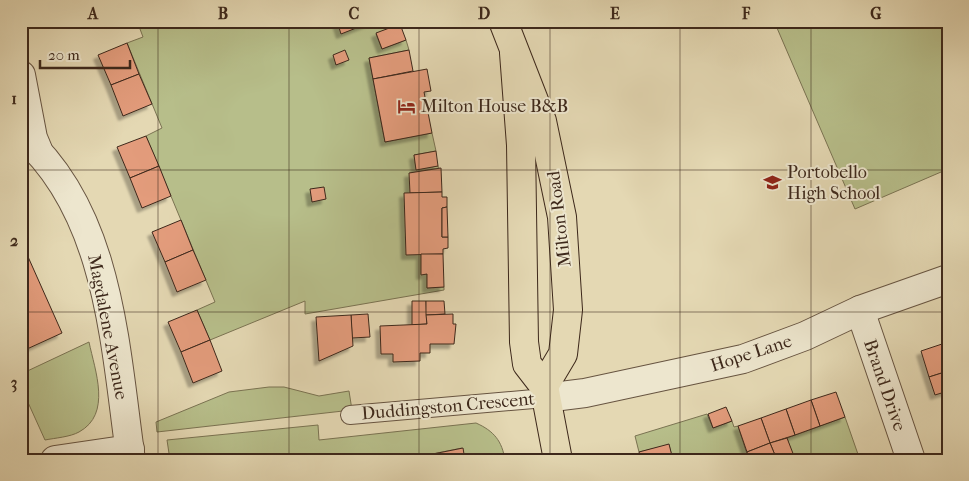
<svg xmlns="http://www.w3.org/2000/svg" width="969" height="481" font-family="'IM FELL French Canon',serif">
<defs>
<filter id="shadow"><feDropShadow dx="-4.5" dy="4.5" stdDeviation="1" flood-color="#0004"/></filter>
</defs>
<rect width="100%" height="100%" fill="#e4d8b3"/>
<filter id="stains"><feTurbulence type="fractalNoise" baseFrequency=".004" numOctaves="4"/><feColorMatrix values="0 0 0 0 .2 0 0 0 0 .09 0 0 0 0 .02 0 0 0 .5 -.17"/></filter>
<radialGradient id="worn" r=".72"><stop offset=".6" stop-color="#630" stop-opacity="0"/><stop offset="1" stop-color="#630" stop-opacity=".3"/></radialGradient>
<g fill="#b7be8a" stroke="#7a7352">
<path d="M137,21h200l5,12 32,-12h25l1,3 -24,10 6,15 24,-9 3,10 -40,8 16,84 47,-9 4,18 -22,4 2,14 22,-3 1,2 -29,5 11,81v20h6v14l17,-1v3l-139,24v-13l-95,39 -13,-30 18,-8 -69,-166 16,-8 -35,-85 16,-6z"/>
<path d="M774,21h174v148l-93,40z"/>
<path d="M89,342c6,29 23,72 -10,90 -9,5 -24,6 -34,8l-24,-53v-13z"/>
<path d="M269,387h15l35,9 30,-5 3,19 -195,22 -1,-10 73,-30z"/>
<path d="M707,414l6,14 19,-7 2,6 4,-1 11,34h-76l-4,-15 -30,7 -4,-16z"/>
<path d="M845,417l15,43h-76l9,-4 -6,-18z"/>
<path d="M476,423c18,8 26,18 29,37h-40l-3,-12 -60,12h-232l-3,-20 151,-15 1,15z"/>
</g>
<g fill="#e39c7c" stroke="#3d281b" filter="url(#shadow)">
<path d="M337,21h37l-33,13z"/>
<path d="M400,24l6,16 -24,9 -6,-16z"/>
<path d="M127,43l12,31 -28,11 -13,-30z"/>
<path d="M345,50l4,10 -13,5 -3,-10z"/>
<path d="M409,50l4,21 -40,8 -4,-21z"/>
<path d="M427,69l4,22 -7,1 8,41 -47,9 -12,-63z"/>
<path d="M139,74l13,30 -29,12 -12,-31z"/>
<path d="M146,136l13,30 -29,12 -13,-31z"/>
<path d="M436,151l2,15 -22,4 -2,-15z"/>
<path d="M159,166l12,30 -29,12 -12,-30z"/>
<path d="M441,168l1,24 -32,1 -1,-20z"/>
<path d="M324,187l2,12 -14,3 -2,-13z"/>
<path d="M442,192v5h5v10l-5,1v29h6v11l-5,1v5l-37,1 -2,-62z"/>
<path d="M447,207l1,30h-6v-29z"/>
<path d="M181,220l12,30 -28,12 -13,-30z"/>
<path d="M21,241l41,92 -35,16 -6,-13z"/>
<path d="M193,250l13,30 -29,12 -12,-30z"/>
<path d="M421,254h22l1,33 -17,1v-14l-6,1z"/>
<path d="M412,301h14l1,23 -15,1z"/>
<path d="M426,301h18l1,13 -19,1z"/>
<path d="M197,310l13,30 -29,12 -13,-30z"/>
<path d="M368,314l2,23 -18,1 -1,-23z"/>
<path d="M453,314v10h3l-2,20h-24v9h-10v8l-27,1v-8h-12l-1,-28 47,-2 -1,-9z"/>
<path d="M351,315l2,31 -34,15 -3,-44z"/>
<path d="M210,340l12,31 -29,12 -12,-31z"/>
<path d="M945,343l3,9v19l-19,6 -8,-26z"/>
<path d="M948,371v20l-13,4 -6,-18z"/>
<path d="M836,392l9,25 -25,9 -9,-26z"/>
<path d="M811,400l9,26 -25,9 -9,-26z"/>
<path d="M726,407l6,14 -19,7 -5,-14z"/>
<path d="M786,409l9,26 -25,8 -9,-25z"/>
<path d="M761,418l9,25 -23,9 -9,-26z"/>
<path d="M787,438l7,18 -17,4 -7,-17z"/>
<path d="M770,443l7,17h-28l-2,-8z"/>
<path d="M669,444l4,16h-32l-2,-8z"/>
<path d="M463,448l2,12h-63l16,-3z"/>
</g>
<g fill="none" stroke-linecap="round" stroke-linejoin="round">
<defs>
<path id="lane" d="M350,415l195,-17"/>
<g id="street">
<path d="M21,75l12,63 5,12"/>
<path d="M21,135c90,78 94,215 110,325"/>
<path d="M860,310l51,150"/>
<path d="M545,398l40,-5 158,-34 62,-23 55,-26 88,-31"/>
<path d="M55,460l75,-11"/>
</g>
<g id="primary">
<path d="M503,21l39,100 20,96 6,93 -5,44 -19,32"/>
<path d="M514,53l7,92 3,197 3,22 17,22 14,74"/>
</g>
</defs>
<use href="#lane" stroke="#675441" stroke-width="20"/>
<use href="#street" stroke="#675441" stroke-width="30"/>
<use href="#primary" stroke="#3d281b" stroke-width="30"/>
<use href="#lane" stroke="#ede6ce" stroke-width="18"/>
<use href="#street" stroke="#ede6ce" stroke-width="28"/>
<use href="#primary" stroke="#e4d8b3" stroke-width="28"/>
</g>
<path fill="none" stroke="#3d281b" stroke-width="1" stroke-opacity="0.55" d="M158,21v439M289,21v439M419,21v439M550,21v439M680,21v439M811,21v439M21,170h927M21,312h927"/>
<defs>
<symbol id="hotel-bare" viewBox="-9 -9 18 18"><path d="M-6-4.5h1.5V1H6V5H4.5V3h-9V5H-6ZM-4 0a1.8 1.8 0 1 1 3.6 0ZM.5 0V-2.5h3Q6-2.5 6 0Z" fill="#8f2418" stroke="#ede6ce" stroke-width="2.5" paint-order="stroke"/></symbol>
<symbol id="school-bare" viewBox="-9 -9 18 18"><path d="M0-5L7-2L0 1L-7-2ZM-4 1L0 2.5L4 1V4Q0 6-4 4Z" fill="#8f2418" stroke="#ede6ce" stroke-width="2.5" paint-order="stroke"/></symbol>
</defs>
<g fill-rule="evenodd">
<use href="#hotel-bare" x="394" y="94" width="25" height="25"/>
<use href="#school-bare" x="760" y="170" width="25" height="25"/>
</g>
<g text-anchor="middle" stroke-width="4" stroke-linejoin="round" paint-order="stroke">
<g font-size="18" fill="#3d281b" stroke="#ede6ce" text-anchor="start">
<text x="421" y="112">Milton House B&amp;B</text>
<text x="787" y="178">Portobello<tspan x="787" dy="21">High School</tspan></text>
</g>
<g font-size="18" fill="#3d281b" stroke="#ede6ce">
<text transform="translate(559 219) rotate(-97)" y="6">Milton Road</text>
<text transform="translate(108 327) rotate(79)" y="6">Magdalene Avenue</text>
<text transform="translate(751 353) rotate(-18)" y="6">Hope Lane</text>
<text transform="translate(885 385) rotate(71)" y="6">Brand Drive</text>
<text transform="translate(448 406) rotate(-5)" y="6">Duddingston Crescent</text>
</g>
</g>
<rect width="969" height="481" fill="none" stroke="#e4d8b3" stroke-width="55"/>
<path d="M40 60v8h90v-8" fill="none" stroke="#3d281b" stroke-width="2.5"/>
<text x="48" y="60" font-size="15" fill="#3d281b" stroke="#ede6ce" stroke-width="4" paint-order="stroke">20 m</text>
<rect x="28" y="28" width="914" height="426" fill="none" stroke="#3d281b" stroke-width="2"/>
<g font-size="16" text-anchor="middle" font-weight="bold" fill="#3d281b">
<text x="93" y="19">A</text>
<text x="223" y="19">B</text>
<text x="354" y="19">C</text>
<text x="484" y="19">D</text>
<text x="615" y="19">E</text>
<text x="746" y="19">F</text>
<text x="876" y="19">G</text>
<text x="14" y="104">1</text>
<text x="14" y="246">2</text>
<text x="14" y="388">3</text>
</g>
<rect width="100%" height="100%" filter="url(#stains)"/>
<rect width="100%" height="100%" fill="url(#worn)"/>
</svg>
